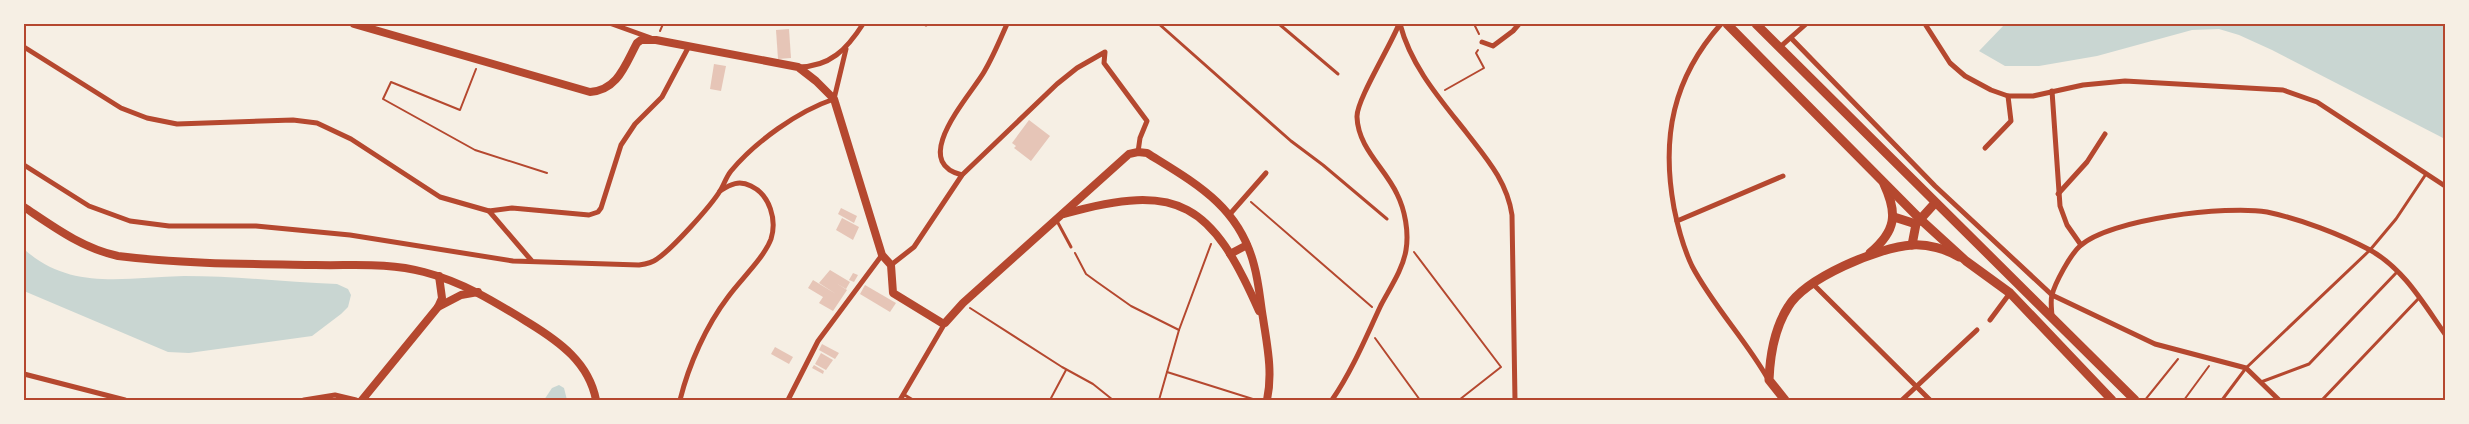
<svg xmlns="http://www.w3.org/2000/svg" width="2469" height="424" font-family="'Noto Sans',sans-serif">
<rect width="100%" height="100%" fill="#f6efe4"/>
<g fill="#c9d6d2">
<path d="M2005,24h440v115l-173,-89 -33,-15 -20,-6 -27,1 -95,26 -58,10h-34l-26,-15z"/>
<path d="M24,249c47,43 104,28 160,27 51,0 103,6 153,8l11,5 3,6 -3,12 -7,7 -29,22 -123,17 -21,-1 -144,-61z"/>
<path d="M559,385l5,3 3,12h-23l8,-12z"/>
</g>
<g fill="#e6c5b7">
<path d="M789,29l2,29 -13,1 -2,-29z"/>
<path d="M714,64l12,2 -5,25 -11,-2z"/>
<path d="M1029,120l21,16 -19,25 -17,-13 2,-2 -4,-3z"/>
<path d="M841,208l16,8 -3,7 -16,-9z"/>
<path d="M842,218l17,9 -6,13 -17,-10z"/>
<path d="M830,270l20,12 -4,7 -10,-6 11,7 -14,21 -14,-8 4,-6 -15,-9 5,-8 23,14 -17,-11z"/>
<path d="M853,273l5,2 -4,7 -5,-2z"/>
<path d="M865,285l31,18 -6,9 -30,-18z"/>
<path d="M822,344l17,9 -4,6 -16,-9z"/>
<path d="M775,347l18,10 -4,7 -18,-10z"/>
<path d="M821,353l12,7 -7,10 -11,-6z"/>
<path d="M814,365l10,6 -1,3 -11,-6z"/>
</g>
<g fill="none" stroke-linecap="round" stroke-linejoin="round">
<g stroke="#b5482f" stroke-width="2">
<path d="M1474,24l5,10"/>
<path d="M660,31l3,-7"/>
<path d="M476,69l-16,41 -69,-28 -8,17 92,51 72,23"/>
<path d="M1445,90l39,-22 -8,-15 2,-3"/>
<path d="M1251,202l121,105"/>
<path d="M1414,252l87,115 -42,33"/>
<path d="M1075,253l11,21 11,8 34,24 48,24"/>
<path d="M970,308l92,59 31,17 20,16"/>
<path d="M1375,338l45,62"/>
<path d="M1167,372l89,28"/>
<path d="M1050,400l16,-30"/>
<path d="M1159,400l20,-70 32,-86"/>
<path d="M2145,400l33,-41"/>
<path d="M2184,400l25,-34"/>
</g>
<g stroke="#b5482f" stroke-width="3">
<path d="M1159,24l132,117 32,24 64,54"/>
<path d="M1279,24l59,50"/>
<path d="M926,25v-1"/>
<path d="M1057,221l14,26"/>
<path d="M2261,382l48,-18 88,-92"/>
<path d="M903,394l10,6"/>
<path d="M2222,400l24,-32 124,-118 26,-31 30,-45"/>
<path d="M2322,400l97,-102"/>
</g>
<g stroke="#b5482f" stroke-width="5">
<path d="M612,24l39,14"/>
<path d="M1400,24c11,42 39,74 66,108 20,26 41,49 46,83l3,185"/>
<path d="M1721,24c-48,54 -60,113 -47,184 4,20 9,39 18,58 21,40 54,74 76,113"/>
<path d="M1925,24l25,39 15,13 26,14 17,6h25l50,-11 42,-4 158,9 34,12 128,84"/>
<path d="M1791,38l144,148 117,109 103,49 91,24 33,32"/>
<path d="M1482,42l11,4 20,-15 6,-7"/>
<path d="M24,47l97,61 26,10 30,6 116,-4 24,3 34,16 89,58 49,14 23,-3 77,7 9,-3 3,-4 20,-63 14,-21 27,-27 26,-49"/>
<path d="M1779,48l27,-24"/>
<path d="M798,67c32,0 49,-18 65,-43"/>
<path d="M2052,91l8,115 7,19 14,20"/>
<path d="M1985,148l26,-27 -3,-25"/>
<path d="M24,165l65,41 41,15 39,5h87l94,9 163,26 126,4c7,-1 13,-2 18,-6 15,-10 53,-52 63,-68 4,-6 6,-14 11,-20 24,-29 67,-60 103,-72l12,-50"/>
<path d="M962,175c-54,-13 8,-79 22,-103 9,-15 16,-32 23,-48"/>
<path d="M2058,194l29,-32 18,-28"/>
<path d="M489,211l42,49"/>
<path d="M1230,214l36,-41"/>
<path d="M1677,221l106,-45"/>
<path d="M891,265l23,-18 48,-72 95,-91 20,-16 28,-16 -1,11 43,58 -7,17 -2,14"/>
<path d="M1813,284l117,116"/>
<path d="M2052,318c0,-7 -2,-16 0,-23 3,-12 18,-40 28,-49 29,-27 147,-41 187,-34 33,7 73,22 103,38 34,19 53,53 75,84"/>
<path d="M1990,320l20,-27"/>
<path d="M24,374l101,26"/>
<path d="M304,400l31,-5 21,5"/>
<path d="M680,400c9,-36 26,-74 48,-103 12,-17 36,-39 43,-58 6,-19 -1,-44 -20,-53 -12,-6 -20,-2 -31,5"/>
<path d="M788,400l30,-59 64,-86"/>
<path d="M900,400l45,-77"/>
<path d="M1332,400c20,-29 34,-63 49,-95 9,-17 22,-36 25,-55 3,-18 -1,-40 -9,-56 -12,-26 -39,-46 -40,-77 -1,-16 34,-72 42,-93"/>
<path d="M1902,400l75,-70"/>
</g>
<g stroke="#b5482f" stroke-width="8">
<path d="M354,24l236,68c28,-2 35,-27 47,-49l4,-3h15l142,27 18,14 18,18 48,156 9,10 2,28 49,30h3l18,-20 166,-149 9,-2 9,1c48,30 92,53 107,112 5,18 6,35 9,53 4,27 10,54 4,82"/>
<path d="M24,207c30,20 58,41 94,49 64,8 131,8 197,9 36,1 73,-3 109,7 39,10 71,30 105,51 31,19 60,40 67,77"/>
<path d="M1064,214c116,-33 148,-10 195,97"/>
<path d="M1230,254l17,-9"/>
<path d="M438,307l23,-12 17,-3"/>
<path d="M362,400l76,-93 4,-9 -3,-22"/>
</g>
<g stroke="#b5482f" stroke-width="9">
<path d="M1870,253c26,-22 28,-39 14,-69"/>
<path d="M1785,400l-16,-20c1,-26 5,-51 19,-73 17,-29 91,-60 124,-62 16,-1 34,4 47,12"/>
</g>
<g stroke="#b5482f" stroke-width="9">
<path d="M1727,24l193,195 46,42 44,32 102,107"/>
<path d="M1756,24l379,376"/>
<path d="M1894,217l22,7"/>
<path d="M1912,245l4,-21 19,-21"/>
</g>
</g>
<rect width="2469" height="424" fill="none" stroke="#f6efe4" stroke-width="50"/>
<rect x="25" y="25" width="2419" height="374" fill="none" stroke="#b5482f" stroke-width="2"/>
</svg>
